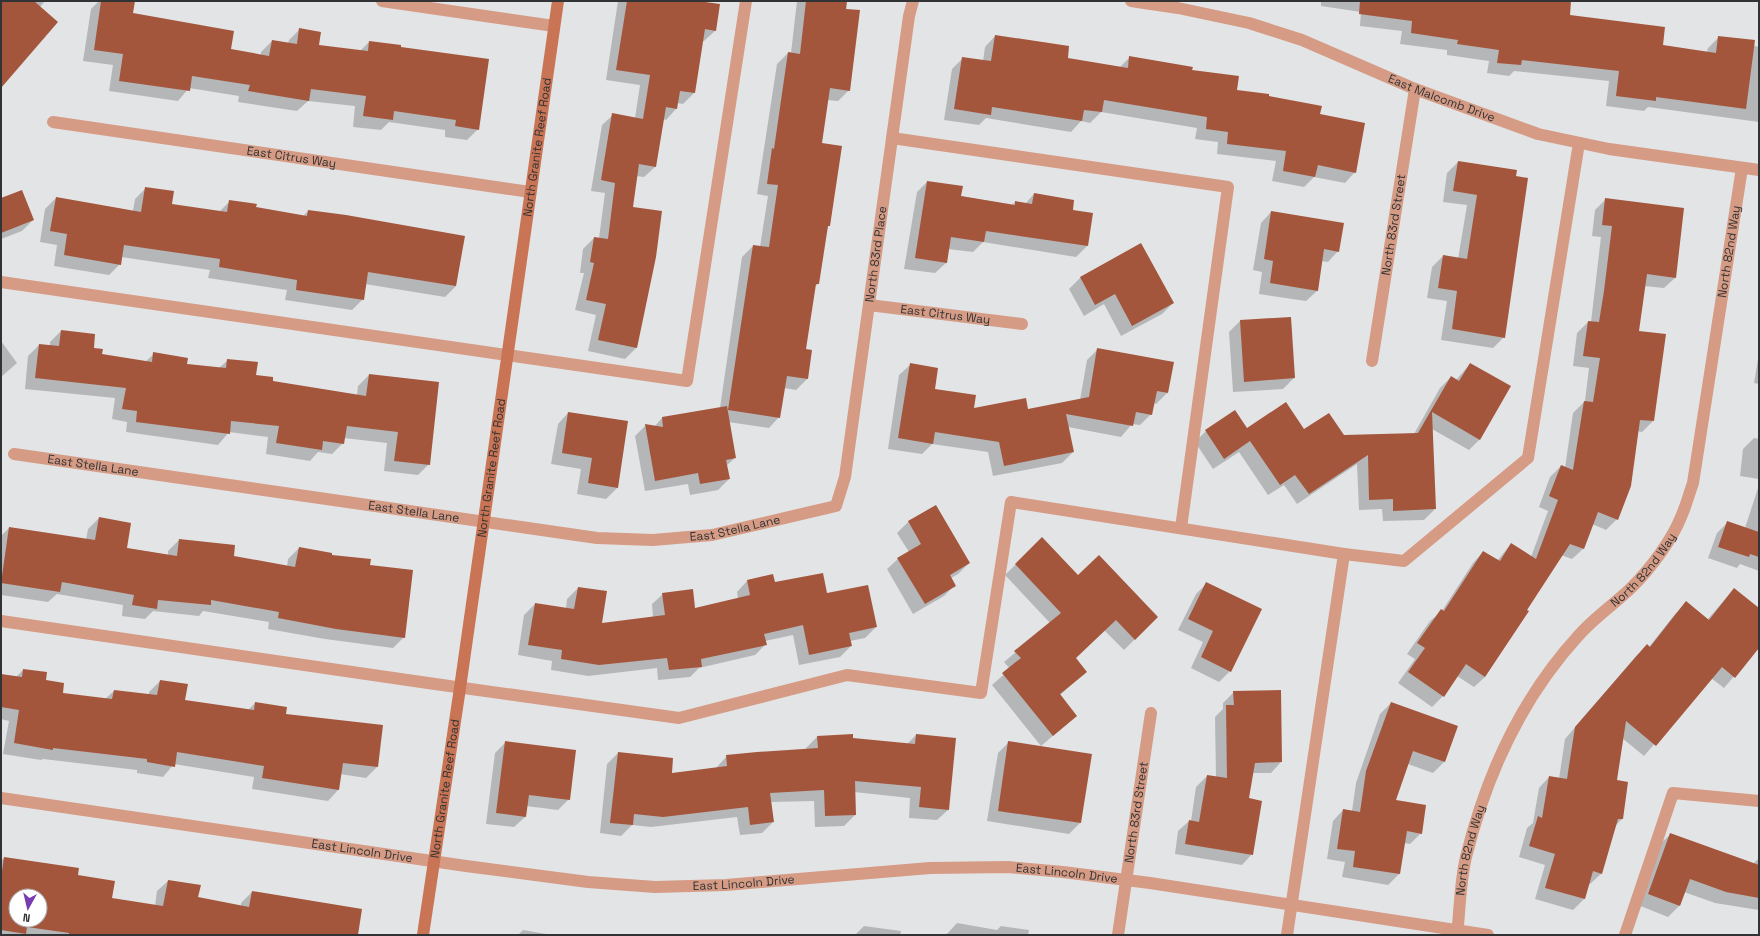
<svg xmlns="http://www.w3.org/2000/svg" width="1760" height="936" font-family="'Space Grotesk',sans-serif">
<rect width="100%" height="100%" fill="#e3e4e6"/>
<g fill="#0003" fill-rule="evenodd">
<path d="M1,1h44l-5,6 -39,78z"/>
<path d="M99,1h23l10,13 98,36 31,5v-3l11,-11 16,3 1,-4 11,-11 17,17 43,5 9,-9 31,6 78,81 -11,11 -22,-3v-7l-56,-8 -8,8 -28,-3 2,-21 -47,-5 -11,10 -59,-9 1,-6 -50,-8 -11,13 -69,-10 4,-26 -30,-4 8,-52z"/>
<path d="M618,1h78l19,30 -11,10h-2l-8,52 -11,11 -6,-1 -1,6 -10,11 -3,-1 -8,48 -11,10 -8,-1 -5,32 24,48 -19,92 -11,11 -37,-8 8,-36 -21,-5 9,-37h-4l3,-24 11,-11h5l6,-45 -14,-2 11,-66 11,-10 22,3 5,-33 -34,-5z"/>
<path d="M797,1h49l3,89 -11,11 -11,-1 -6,44 -3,140 -4,3 -10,63 7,1 -4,28 -11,11 -12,-2 -5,29 -10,11 -41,-6 7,36 -9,8 3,13 -11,11 -28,5 -2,-11 -43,7 -10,-55 11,-11 8,2 8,-9 58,-10 22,-151 11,-11 7,1 8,-51 -11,-2 20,-130 11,-11h3z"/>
<path d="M1321,1h243l4,15 94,30 45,6 1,-4 11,-11 40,10v75l-111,-15 -4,4 -38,-5 3,-25 -95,-10 -5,5 -22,-3 2,-12 -42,-6v-5l-47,-6 2,-13 -42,-5 1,-14 -40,-6z"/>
<path d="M995,36l71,23 54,8 10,-10 61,14 45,20 31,6 52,18 36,57 -10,11 -31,-6 -10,10 -32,-6 4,-20 -59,-7 1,-12 -23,-3 2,-11 -96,-16 -11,11 -9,-2 -10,11 -85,-14 -7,7 -35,-5 8,-51 11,-11 20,3 2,-14z"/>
<path d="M1458,162l58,9 -12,166 -11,11 -52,-8 6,-39 -20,-3 5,-31 11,-11 15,3 9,-54 -24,-3 4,-29z"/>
<path d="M927,182l33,14 52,9 3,-3 10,2 9,-10 38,17 15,35 -11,11 -93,-15 -10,10 -25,-3 -2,14 -11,10 -31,-4 13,-77z"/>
<path d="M146,188l25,17 48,7 11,-11 25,7 48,8 5,-5 156,26 -8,49 -11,11 -80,-13 -2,15 -11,11 -67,-10 2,-10 -79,-12 2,-8 -89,-13 -1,7 -11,11 -55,-9 3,-21 -17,-3 5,-33 11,-11 77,13 2,-12z"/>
<path d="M1,199l32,21 -11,11 -21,8z"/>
<path d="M1606,199l69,79 -11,10 -20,-2 -6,46 27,3 -12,86 -11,11 -5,-1 -20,88 -11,11 -14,-6 -9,25 -11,10 -11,-4 -76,122 -11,10 -17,-11 -14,20 -11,11 -34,-24 17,-24 -8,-5 23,-33 12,-10 31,-48 10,-11 14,9 14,-17 20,13 17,-46 -9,-4 11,-30 11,-11 4,2 8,-55 12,-12 4,-33 -16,-2 4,-33 11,-11h3l10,-85 -9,-1 3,-26z"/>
<path d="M1271,212l67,39 -10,11 -7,-1 -4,30 -11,10 -47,-7 3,-22 -9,-2 8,-47z"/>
<path d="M1141,245l32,58 -11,11 -41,22 -17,-32 -20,12 -15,-27 11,-11z"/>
<path d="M1290,318l4,60 -11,11 -50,3 -4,-60 11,-11z"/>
<path d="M61,331l40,24 44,7 9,-8 31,10 34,4 9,-8 27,16 17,6 85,13 1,-9 11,-11 60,89 -11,11 -34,-4 3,-28 -43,-5 -1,5 -11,11 -14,-2 -8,9 -44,-7 2,-17 -39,-5 -11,13 -92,-13 1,-10 -15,-3 3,-21 -90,-9 3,-33 11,-11 11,1v-4z"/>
<path d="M1,341l16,22 -16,14z"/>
<path d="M1098,349l69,44 -11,11 -3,-1 -2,11 -11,11 -8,-1 -11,13 -53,-10 5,25 -11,11 -69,13 -5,-24 -56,-8 -10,10 -34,-5 11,-74 11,-10 24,24 39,20 54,1 53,-10 7,-40z"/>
<path d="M1759,353v31l-5,-1z"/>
<path d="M1470,364l10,75 -11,11 -37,-21 3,80 -11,11 -41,1 -1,-12 -23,1 -2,-46 -60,40 -13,-19 -16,10 -29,-43 -26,17 -18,-27 11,-11 40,-2 58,1 39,6 71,-2 26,-46 11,-11 5,3z"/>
<path d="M568,413l59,9 -10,66 -11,11 -29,-5 4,-25 -30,-5 7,-40z"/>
<path d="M1759,435v44l-19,-3 3,-27 11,-11 5,1z"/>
<path d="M1759,485v86l-19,-7 -3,4 -29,-10 9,-25 11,-11 17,6z"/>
<path d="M935,506l34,57 -11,11 -7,4 4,7 -11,11 -31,18 -26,-45 11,-10 11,-7 -12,-19 11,-11z"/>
<path d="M99,518l27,30 42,7v-4l11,-11 54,17 54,10 1,-8 11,-11 70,18 35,71 -11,11 -68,-9 -57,-10 1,-7 -66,-11 -4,5 -46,-5 -8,8 -23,-3 1,-11 -66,-11 -9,8 -47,-7v-59l8,-8 77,12 2,-11z"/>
<path d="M1042,539l36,38 68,51 -22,22 -20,-20 -29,28 11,14 -26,23 16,21 -35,30 -49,-61 18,-16 -6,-7 46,-39 -45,-48z"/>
<path d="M747,581l28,3 52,11 49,32 -11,11 -15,3 1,5 -11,11 -41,8 -6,-30 -28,6 1,3 -11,11 -56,13 -9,9 -32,3 -1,-12 -69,8 -37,-6 1,-9 -34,-6 6,-40 11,-11 31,5 1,-10 11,-11 23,36 52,-6 -1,-14 11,-10 31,15 44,-10 -1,-7z"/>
<path d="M1207,583l23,88 -11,11 -28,-14 12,-26 -25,-12 18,-36z"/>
<path d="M1734,589l25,20v38l-35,41 -13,-10 -67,78 -22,-18 -6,43 6,38 -7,7 -14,48 -11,10h-2l-4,15 -11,11 -38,-11 10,-34 -26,-8 8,-29 6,-5 6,-35 10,-11 10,2 6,-40 71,-83 11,-10 2,1 26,-33 11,-11 21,17z"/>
<path d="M23,670l22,11 16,13 44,5 9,-8 35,4v-3l11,-11 24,20 64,9 7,-7 30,11 92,53 -11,11 -26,-4 -2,16 -10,11 -76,-12 2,-12 -80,-13 -11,13 -26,-4v-3l-94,-11 -2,1 -38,-6 6,-33 -8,-2v-44l15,2z"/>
<path d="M1280,691l1,71 -10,11h-19l-4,26 4,55 -10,11 -67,-11 3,-23 11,-10h2l5,-34 11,-11 9,1 -1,-60 8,-8v-6l11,-11z"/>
<path d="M1391,703l66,24 -13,35 -11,11 -25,-9 -14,37 27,32 -11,11 -6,-1 -5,31 -11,11 -46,-8 3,-15 -18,-3 6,-38 10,-11 9,1 4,-28 24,-69z"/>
<path d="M916,735l32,75 -11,10 -28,-2 1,-20 -56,-6 1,23 -11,11 -29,1 -1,-26 -43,1 2,20 -11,11 -22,2 -3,-18 -86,10 -19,-2 -11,11 -21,-3 7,-69 11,-11 53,21 45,-6 11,-12 80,-6 -1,-2 11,-11 89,8z"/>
<path d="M506,742l63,57 -11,11 -32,-4 -1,11 -11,10 -28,-3 9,-71z"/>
<path d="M1009,742l81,13 -10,68 -11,11 -82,-13 11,-68z"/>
<path d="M1671,834l82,30 6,-6v52l-44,-7 -31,-11 -5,14 -11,11 -30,-12 22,-61z"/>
<path d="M4,858l73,18 34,23 44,7 2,-15 11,-10 29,17 44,8v-3l11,-11 105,43h-356v-74zM16,896h24v24h-24z"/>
<path d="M957,923l40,7 4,-4 28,4 -1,5h-82z"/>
<path d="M864,926l37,5 -1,4h-45z"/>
<path d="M523,930l29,5h-34z"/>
</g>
<g fill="#a3563c" fill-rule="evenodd">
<path d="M1,1h33l24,21 -57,66z"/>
<path d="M101,1h34l-2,12 101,18 -3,18 38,7 3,-16 25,4 2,-16 22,4 -2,13 49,6 1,-10 32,4v2l88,12 -10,71 -24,-4 1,-6 -62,-9 -1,9 -30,-4 3,-20 -55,-7 -2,12 -61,-10 2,-6 -58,-9 -2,15 -71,-10 4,-27 -29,-4z"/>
<path d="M627,1h71l22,3 -4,27 -11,-2 -10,64 -15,-2 -3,18 -11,-2 -10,60 -17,-3 -6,43 29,4 -6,46 -19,91 -39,-8 8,-36 -20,-4 8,-37 -4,-1 4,-25 14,2 7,-56 -14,-3 11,-67 31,6 7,-44 -34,-5z"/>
<path d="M806,1h41l-1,8 14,1 -10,81 -20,-3 -8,55 20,3 -12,80h-2l-9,58h-3l-10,65 6,1 -4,29 -21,-3 -7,42 -52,-8 25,-165 16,2 9,-62 -11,-1 5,-36 2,1 14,-97 12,2z"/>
<path d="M1360,1h211l-1,14 95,12 -2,18 53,8 2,-17 37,4 -9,69 -90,-12v4l-40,-5 3,-25 -97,-11 -1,5 -24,-2 2,-13 -42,-6 1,-4 -47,-7 1,-12 -53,-7z"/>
<path d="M995,35l74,11 -1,12 60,10 1,-12 64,11 -1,3 47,6 -2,14 32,4v2l53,10 -2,8 45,9 -9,50 -38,-8 -3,12 -32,-6 3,-20 -59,-7 1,-12 -22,-3 1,-12 -103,-17 -2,12 -18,-2 -2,11 -90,-14 -1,8 -37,-6 8,-52 29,4z"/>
<path d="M1458,161l59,9 -1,6 12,2 -23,160 -53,-9 5,-38 -19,-3 5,-33 24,4 10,-64 -24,-4z"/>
<path d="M927,181l36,5 -2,10 54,9v-4l17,3 2,-11 40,7 -1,10 20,3 -5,33 -102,-15 -2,11 -33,-5 -4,26 -32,-5z"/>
<path d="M145,187l29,4 -2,13 55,8 2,-12 28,4 -1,3 51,9 1,-6 38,5 119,21 -9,50 -88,-14 -4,28 -68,-10 1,-10 -78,-13 1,-8 -96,-14 -3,20 -57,-10 3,-21 -17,-3 6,-34 85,15z"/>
<path d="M22,190l12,30 -33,13v-35z"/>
<path d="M1605,198l79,10 -8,70 -29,-4 -8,57 27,3 -12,87 -14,-1 -9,66 -13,34 -20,-8 -14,37 -14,-5 -43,66 2,1 -44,66 -19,-13 -22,33 -36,-25 17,-24 -8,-5 24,-34 3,2 39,-60 17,10 11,-18 25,16 22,-59 -9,-4 12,-31 12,5 11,-69 9,1 7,-44 -17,-2 5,-35 11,1 5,-31 8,-65 -10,-1z"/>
<path d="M1271,211l73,12 -5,29 -15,-3 -6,42 -48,-8 3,-22 -9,-2z"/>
<path d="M1141,243l33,60 -42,23 -17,-32 -20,11 -15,-28z"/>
<path d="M1291,317l4,61 -51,4 -4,-62z"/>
<path d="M61,330l34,4 -1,14 9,1 -1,5 50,8 1,-10 35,6 -1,6 39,4 1,-9 31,3 -2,13 17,2v4l93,15 3,-22 70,8 -9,83 -36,-4 4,-29 -51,-6 -3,18 -21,-3 -1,9 -46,-7 3,-17 -48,-5 -1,13 -94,-12 1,-11 -15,-2 4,-21 -91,-10 4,-34 20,2z"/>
<path d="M1097,348l77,14 -6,31 -11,-2 -5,24 -16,-3 -3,14 -67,-12 8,38 -70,14 -5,-24 -64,-10 -2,12 -35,-6 12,-75 28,5 -3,21 41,6 -2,13 52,-10 2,11 61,-12z"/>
<path d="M1470,363l41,23 -31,54 -48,-28 4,97 -43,2v-12l-24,1 -1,-45 -59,39 -14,-19 -15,10 -30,-44 -26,18 -19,-29 30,-20 12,18 39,-26 18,27 25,-16 15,22 74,-2 33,-57 8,5z"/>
<path d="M727,406l9,52 -10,2 4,19 -30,5 -2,-11 -43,8 -10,-57 18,3 -1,-10z"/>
<path d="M568,412l60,9 -10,67 -30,-5 4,-25 -30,-5z"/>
<path d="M936,505l34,58 -20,12 6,11 -31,18 -28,-46 24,-14 -13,-23z"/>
<path d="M99,517l32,6 -4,25 50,8 2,-17 56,6 -1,11 61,11 4,-20 33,6v2l39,4 -1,6 43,5 -8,68 -69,-9 -58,-11 1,-6 -68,-12v5l-53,-5 -1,9 -25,-4 2,-10 -72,-13 -2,10 -59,-9 8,-56 86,13z"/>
<path d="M1727,521l32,11v25l-9,-3 -1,3 -31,-10z"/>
<path d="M1042,537l36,38 21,-20 59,62 -23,23 -19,-20 -40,38 11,14 -27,22 17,22 -24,20 -51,-63 19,-15 -7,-7 47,-38 -46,-49z"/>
<path d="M823,573l4,20 41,-8 9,42 -28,6 3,13 -43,9 -6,-30 -39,9 3,11 -66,14 1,8 -33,3 -2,-12 -68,7 -38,-6 1,-9 -34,-5 7,-42 39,6 4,-22 29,4 -5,32 63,-8 -3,-22 31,-4 2,19 55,-13 -3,-15 26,-6 2,8z"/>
<path d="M1206,582l56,27 -31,63 -30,-15 12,-26 -25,-12z"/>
<path d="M1734,588l25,20v40l-24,30 -13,-11 -66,79 -30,-25 -9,59 11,2 -5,37h-5l-16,55 -9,-3 -8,28 -40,-11 10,-34 -26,-8 9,-30 4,2 7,-42 18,3 8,-52 72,-83 3,3 36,-46 23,19z"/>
<path d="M23,669l24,3 -1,8 18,3 -1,10 49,6 2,-9 43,5 3,-15 28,4 -3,16 69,10 1,-8 32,5 -1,7 97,11 -5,42 -35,-4 -4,27 -77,-12 2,-12 -87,-14 -2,15 -28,-5v-3l-94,-11v2l-39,-7 5,-33 -18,-3v-33l21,3z"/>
<path d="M1281,690l1,72 -27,1 -6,35 13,3 -9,54 -68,-11 4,-24 10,2 8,-47 20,3 -1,-73h8l-1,-14z"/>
<path d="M1391,702l67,24 -13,36 -32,-11 -17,49 30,5 -4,29 -15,-3 -7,43 -47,-7 2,-16 -18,-2 6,-40 17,3 6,-41z"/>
<path d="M853,734v4l62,6 1,-10 40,4 -7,72 -30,-3 2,-20 -66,-6 1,34 -31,1 -1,-26 -54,3 4,29 -24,3 -2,-18 -85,10 -29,-3 -1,11 -23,-2 8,-71 55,6 -1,15 55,-7 -1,-11 31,-3 61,-4 -1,-12z"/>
<path d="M505,741l71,9 -6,50 -41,-5 -3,22 -30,-4z"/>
<path d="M1008,741l84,13 -11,69 -83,-12z"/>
<path d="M1670,833l89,32v33l-33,-6 -36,-13 -10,27 -32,-12z"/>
<path d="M4,857l75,11 -1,7 37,6 -3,17 51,8 5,-26 33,5 -3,12 51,10 3,-16 110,18 -4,26h-289v-2l-42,-6 -1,7 -25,-4v-51zM16,896h24v24h-24z"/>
</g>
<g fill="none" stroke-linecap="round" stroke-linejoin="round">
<g stroke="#d59b85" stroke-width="12">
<path d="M382,1l172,25"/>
<path d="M892,138l336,49 -47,341"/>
<path d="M1,282l686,99 59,-380"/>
<path d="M1,621l427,62 251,35 168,-43 134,18 30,-191 333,52 60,7 124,-103 51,-315"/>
<path d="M1287,935l57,-381"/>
<path d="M1625,935l48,-142 86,8"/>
</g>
<g stroke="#d59b85" stroke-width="12">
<path id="s1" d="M1131,1l47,7 71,15 53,17 113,49 123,45 71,15 150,21"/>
<path id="s2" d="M53,122l477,70"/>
<path id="s3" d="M869,305l153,19"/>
<path id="s4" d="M1372,361l43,-272"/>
<path id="s5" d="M14,454l583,84 56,2 59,-5 124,-29 9,-29 64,-461 4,-15"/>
<path id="s6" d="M1,798l465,68 122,16 67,5 71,-2 204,-17 78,-1 55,5 87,11 338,52"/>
<path id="s7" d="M1118,935l33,-222"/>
<path id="s8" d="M1457,935c3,-26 3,-53 9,-78 20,-81 56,-160 113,-222 16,-18 37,-32 54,-49 17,-17 39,-46 48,-69 5,-11 8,-23 12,-34l49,-315"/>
</g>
<path stroke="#c87455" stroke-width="12" id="s9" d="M423,935l37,-247 98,-687"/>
</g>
<g text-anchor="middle" stroke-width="4" stroke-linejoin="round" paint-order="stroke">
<g font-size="12" fill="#323334" stroke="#fff">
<text dy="4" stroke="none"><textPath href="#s1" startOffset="327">East Malcomb Drive</textPath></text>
<text dy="4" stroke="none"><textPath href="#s9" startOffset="796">North Granite Reef Road</textPath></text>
<text dy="4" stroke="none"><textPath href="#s2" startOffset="241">East Citrus Way</textPath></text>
<text dy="4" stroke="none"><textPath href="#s4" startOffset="138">North 83rd Street</textPath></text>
<text dy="4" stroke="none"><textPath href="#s8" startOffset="758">North 82nd Way</textPath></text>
<text dy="4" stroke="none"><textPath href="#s5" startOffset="1087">North 83rd Place</textPath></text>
<text dy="4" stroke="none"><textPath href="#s3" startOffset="77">East Citrus Way</textPath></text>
<text dy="4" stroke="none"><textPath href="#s5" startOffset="80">East Stella Lane</textPath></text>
<text dy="4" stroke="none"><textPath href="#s9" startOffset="472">North Granite Reef Road</textPath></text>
<text dy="4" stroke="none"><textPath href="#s5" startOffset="404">East Stella Lane</textPath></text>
<text dy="4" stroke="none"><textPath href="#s5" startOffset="728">East Stella Lane</textPath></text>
<text dy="4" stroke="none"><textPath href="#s8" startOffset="422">North 82nd Way</textPath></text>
<text dy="4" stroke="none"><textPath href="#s9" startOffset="148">North Granite Reef Road</textPath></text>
<text dy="4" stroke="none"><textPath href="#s7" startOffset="124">North 83rd Street</textPath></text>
<text dy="4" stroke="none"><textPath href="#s6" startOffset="365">East Lincoln Drive</textPath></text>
<text dy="4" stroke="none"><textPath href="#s8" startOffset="86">North 82nd Way</textPath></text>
<text dy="4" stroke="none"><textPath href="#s6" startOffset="1073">East Lincoln Drive</textPath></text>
<text dy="4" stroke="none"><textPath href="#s6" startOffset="749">East Lincoln Drive</textPath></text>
</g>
</g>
<rect width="1760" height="936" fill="none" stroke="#323334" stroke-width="4"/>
<g transform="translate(28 908) rotate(188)"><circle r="19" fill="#ffffff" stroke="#adadae"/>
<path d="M0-3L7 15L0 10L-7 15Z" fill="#783cb1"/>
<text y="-6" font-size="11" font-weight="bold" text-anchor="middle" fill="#323334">N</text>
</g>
</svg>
